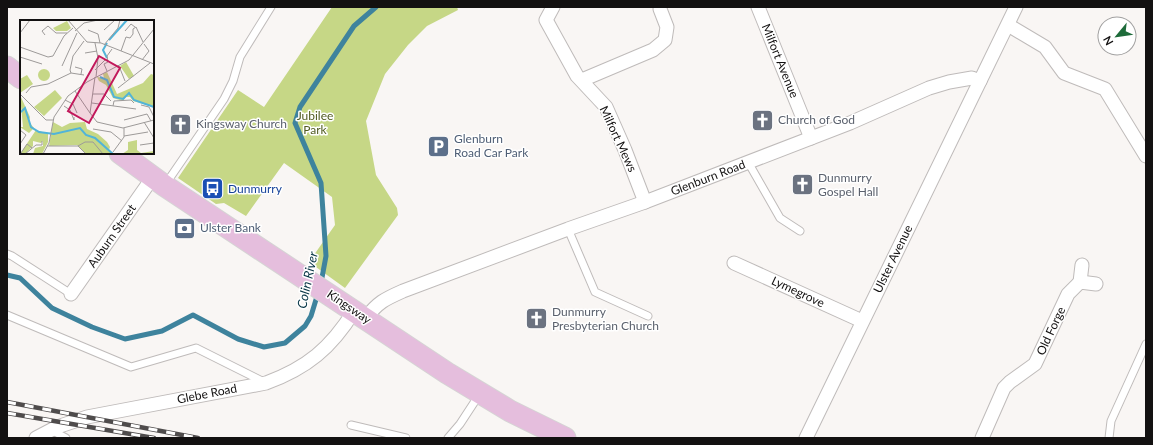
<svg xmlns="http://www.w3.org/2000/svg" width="1153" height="445" font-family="Lato,sans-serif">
<rect width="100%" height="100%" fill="#f9f6f4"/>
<path fill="#c6d786" d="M332,7h125l1,3 -31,16 -19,19 -23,29 -19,47 10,54 21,33 1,7 -53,73 -36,-26 26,-37 -3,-28 -48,-34 -38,53 -22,-13 -8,1 -38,-26 60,-88 26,17z"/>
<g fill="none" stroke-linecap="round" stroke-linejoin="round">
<g stroke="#3e839d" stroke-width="5">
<path d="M7,275l13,3 32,30 40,19 33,12 37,-8 31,-16 45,24 26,8 21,-4 20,-17 6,-10 7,-23"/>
<path d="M321,283l5,-27 -5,-73 -26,-60 5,-16 54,-81 22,-19"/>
</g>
<defs>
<g id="lane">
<path d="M748,162l32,56 20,13"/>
<path d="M165,185l59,-86 9,-18 7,-24 31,-50"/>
<path d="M568,229l27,63 53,24"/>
<path d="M7,254l5,2 59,38"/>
<path d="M7,315l124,52 65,-19 68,34"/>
<path d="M351,425l55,13"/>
<path d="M51,430l15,8"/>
<path d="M448,438l12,-14 19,-29"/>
<path d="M1109,438l2,-17 35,-77"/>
</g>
<g id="street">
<path d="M553,7l-7,13 31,56 29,31 19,43 20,52"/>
<path d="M758,7l53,131"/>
<path d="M1008,25l37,22 19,26 41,16 41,67"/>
<path d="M582,80l71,-30 12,-10 2,-13 -7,-18"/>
<path d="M734,263l128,58"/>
<path d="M1080,282l2,-17"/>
<path d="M71,294l82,-117"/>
<path d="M365,319c13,-17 20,-20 38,-28l165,-62 77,-27 205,-79 79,-35 20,-6 23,-4 8,3 36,-74"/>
<path d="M36,438l21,-11 30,-10 179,-34c41,-15 65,-35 88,-72"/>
<path d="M806,438l174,-357"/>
<path d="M982,438l22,-50 6,-6 25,-18 33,-70 12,-12 16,2"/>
</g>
<g id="primary">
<path d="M7,67l14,11"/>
<path d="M120,153l45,33 282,187 63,38 55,27"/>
</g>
</defs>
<use href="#lane" stroke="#bfbbba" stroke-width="9"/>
<use href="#street" stroke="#bfbbba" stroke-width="15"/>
<use href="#primary" stroke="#d5d4d4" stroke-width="23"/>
<use href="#lane" stroke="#fff" stroke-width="7"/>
<use href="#street" stroke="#fff" stroke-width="13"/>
<use href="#primary" stroke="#e5bedd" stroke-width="21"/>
<defs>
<g id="rail">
<path d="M7,402l191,36"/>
<path d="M7,413l147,25"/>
</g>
</defs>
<use href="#rail" stroke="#4f4c4c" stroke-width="4.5"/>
<use href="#rail" stroke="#fff" stroke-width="3" stroke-dasharray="9" stroke-linecap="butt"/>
</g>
<defs>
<symbol id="church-square" viewBox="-11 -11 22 22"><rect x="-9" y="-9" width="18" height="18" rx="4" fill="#6b7280" stroke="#fff"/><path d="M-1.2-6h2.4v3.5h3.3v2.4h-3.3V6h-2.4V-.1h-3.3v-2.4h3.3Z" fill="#fff"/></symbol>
<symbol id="parking-square" viewBox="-11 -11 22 22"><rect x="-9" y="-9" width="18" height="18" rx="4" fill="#5c6f8a" stroke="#fff"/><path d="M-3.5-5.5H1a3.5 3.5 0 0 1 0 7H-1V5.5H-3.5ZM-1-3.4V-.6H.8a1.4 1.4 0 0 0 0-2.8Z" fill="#fff"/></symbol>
<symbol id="bus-square" viewBox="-11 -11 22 22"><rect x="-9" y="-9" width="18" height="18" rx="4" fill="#1a4fb4" stroke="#fff"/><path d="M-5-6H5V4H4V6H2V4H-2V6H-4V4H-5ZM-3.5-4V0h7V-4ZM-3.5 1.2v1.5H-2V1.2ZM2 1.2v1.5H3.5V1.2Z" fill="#fff"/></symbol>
<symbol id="bank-square" viewBox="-11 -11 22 22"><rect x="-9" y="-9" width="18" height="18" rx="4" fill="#5c6f8a" stroke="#fff"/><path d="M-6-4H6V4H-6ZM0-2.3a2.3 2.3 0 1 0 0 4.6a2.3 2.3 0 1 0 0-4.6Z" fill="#fff"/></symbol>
</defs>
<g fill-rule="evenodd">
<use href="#church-square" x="750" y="108" width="25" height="25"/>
<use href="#church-square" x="168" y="112" width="25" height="25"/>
<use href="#parking-square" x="426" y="134" width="25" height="25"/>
<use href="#church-square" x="790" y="172" width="25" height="25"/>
<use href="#bus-square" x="200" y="176" width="25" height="25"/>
<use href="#bank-square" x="172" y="216" width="25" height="25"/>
<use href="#church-square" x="524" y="306" width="25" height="25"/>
</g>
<g text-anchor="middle" stroke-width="3" stroke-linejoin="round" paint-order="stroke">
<g font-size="12" fill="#131111" stroke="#fff">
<text transform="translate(780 61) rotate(68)" y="4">Milfort Avenue</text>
<text transform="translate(618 139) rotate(65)" y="4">Milfort Mews</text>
<text transform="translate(708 178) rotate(-21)" y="4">Glenburn Road</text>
<text transform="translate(112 236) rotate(-55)" y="4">Auburn Street</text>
<text transform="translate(893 259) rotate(-64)" y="4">Ulster Avenue</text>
<text transform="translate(798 292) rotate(25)" y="4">Lymegrove</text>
<text transform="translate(349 307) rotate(34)" y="4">Kingsway</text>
<text transform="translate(1051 331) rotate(-65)" y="4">Old Forge</text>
<text transform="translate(207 394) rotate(-11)" y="4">Glebe Road</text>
</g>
<g font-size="12" fill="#515b22" stroke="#fff">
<text x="315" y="120">Jubilee<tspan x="315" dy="14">Park</tspan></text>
</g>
<g font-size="12" fill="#5b616d" stroke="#fff" text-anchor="start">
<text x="778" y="124">Church of God</text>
<text x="196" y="128">Kingsway Church</text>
<text x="818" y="182">Dunmurry<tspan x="818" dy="14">Gospel Hall</tspan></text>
<text x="552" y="316">Dunmurry<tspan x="552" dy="14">Presbyterian Church</tspan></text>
</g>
<g font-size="12" fill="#4e5e75" stroke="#fff" text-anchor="start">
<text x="454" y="143">Glenburn<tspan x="454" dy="14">Road Car Park</tspan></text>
<text x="200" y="232">Ulster Bank</text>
</g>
<g font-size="12" fill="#164399" stroke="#fff" text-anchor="start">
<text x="228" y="193">Dunmurry</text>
</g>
<g font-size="13" font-style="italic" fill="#073545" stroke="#fff">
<text transform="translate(307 280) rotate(-78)" y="5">Colin River</text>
</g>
</g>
<g transform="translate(20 20)">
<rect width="134" height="134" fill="#f9f6f4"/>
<path d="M47,1l4,7 -4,3h-11l-3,-3zM106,42l8,14 -5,3 -9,-13zM18 55a6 6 0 1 1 12 0a6 6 0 1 1-12 0ZM87,52l10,22 26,-11 8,-9 3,1v32l-21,-6 -3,-4h-4l-3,4 -10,-3 -7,-13 -7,-4 -2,-4 7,1 -1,-4zM7,55l6,9 -13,9v-14zM35,70l7,8 -18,18 -10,-9zM0,75l10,22 -1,5 5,6 -5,5 -9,-6h3zM33,102l9,5 8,-4 15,-1 2,7 11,5 9,8 3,5 -1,3 5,4h-28l-9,-9 -28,1zM28,109v13l-6,12h-9l2,-6 8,-2v-5l-2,2 -8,-2v5l-8,8h-5l16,-24 12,4zM117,120v10l4,3 13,-2v3h-32l6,-4v-8z" fill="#c6d786"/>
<path fill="none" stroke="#51b4d9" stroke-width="2" d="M89,20l18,-20M87,38l-4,-8 4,-7M80,57l7,3 7,17 9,2 6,-6 5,7 20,7M1,92l4,-4 6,19 8,5 15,2 26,-6 6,7 9,3 18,16"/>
<path fill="none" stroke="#9d9a99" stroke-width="1" d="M48,0l19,22 14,1 53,21M116,7l7,15M68,10l10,4 2,9M84,10l11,-10M55,11l9,-8 14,-3M105,11l6,-7 4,3M0,13l10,-13M25,15l-3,-4 6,-5 8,7h11M75,23l3,15 -2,19M84,25l14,-17 2,-8M0,27l28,10 5,-1 11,-20 9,-8M101,31l5,-14 4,1 3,-4v-5l3,-2M65,33l12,-2M0,37l22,7M122,40l7,-9 -5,-7M42,46l15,-33M99,46l6,15M55,47l7,2 -1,5M75,50l10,-10M87,51l-3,-7 4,-2 -1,-6 5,-7M64,55l-13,-2 -1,-3 3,-14 11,-15M75,57l-5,36 7,9 26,6 31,-8M98,68l32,-25M55,71l15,22M6,73l5,-6 17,-3 23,-11M0,74l26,26h7M73,74h11l7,7M45,80l8,4 4,9M72,83l44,6M121,85l8,2 5,10M44,86l6,4 4,10v-3M93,86l1,-5 17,-1 3,3M104,100l23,-6 4,7M124,102l10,16M73,109l18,3 11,9M0,110l6,5 -6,9M104,116l24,-4M120,125l14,-2M27,126h31l8,8M58,126l7,-4h8l10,12M93,132l11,-15v-9M1,133l6,-9 5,4M5,134l11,-9h6v-4M23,134l6,-11 5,-26 14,-21 19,-14 42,-22 25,-31"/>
<path fill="#c2185b" fill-opacity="0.15" stroke="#c2185b" stroke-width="2" d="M79,36l21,12 -31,55 -21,-12z"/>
<rect width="134" height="134" fill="none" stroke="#131111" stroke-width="2"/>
</g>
<rect width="1153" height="445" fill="none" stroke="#131111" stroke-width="16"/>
<g transform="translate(1117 36) rotate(241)"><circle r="19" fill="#ffffff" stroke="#a1a0a0"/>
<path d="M0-3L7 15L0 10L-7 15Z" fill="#1e6b3a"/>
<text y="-6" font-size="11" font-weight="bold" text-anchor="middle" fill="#131111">N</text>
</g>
</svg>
